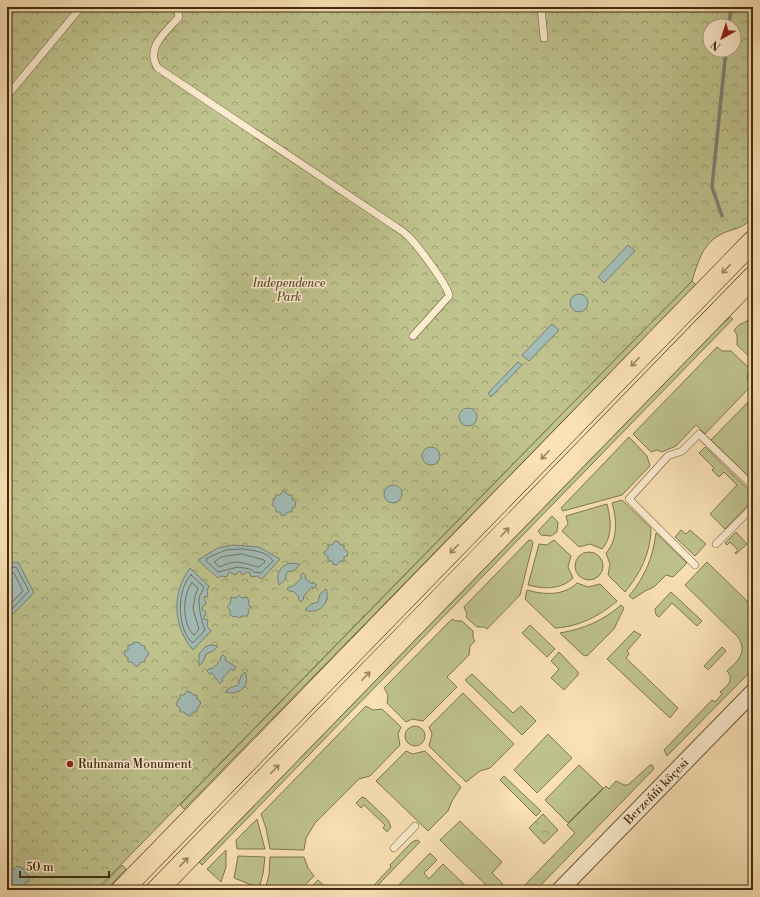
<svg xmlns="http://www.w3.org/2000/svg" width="760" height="897" font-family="'Libre Bodoni',serif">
<defs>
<pattern id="park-crowns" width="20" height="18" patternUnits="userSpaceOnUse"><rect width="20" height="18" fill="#bfc38d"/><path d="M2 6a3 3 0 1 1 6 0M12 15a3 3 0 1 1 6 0" fill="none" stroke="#9d9f72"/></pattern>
</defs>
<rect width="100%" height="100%" fill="#fae2b5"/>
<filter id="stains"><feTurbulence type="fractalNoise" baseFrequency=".005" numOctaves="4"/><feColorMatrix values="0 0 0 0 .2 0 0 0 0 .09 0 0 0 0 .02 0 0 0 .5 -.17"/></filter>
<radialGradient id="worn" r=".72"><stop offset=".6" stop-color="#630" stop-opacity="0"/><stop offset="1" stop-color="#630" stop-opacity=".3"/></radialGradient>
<g fill="#bfc38d" stroke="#807750">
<path d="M692,281l4,4 -512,524 -4,-4z"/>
<path d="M731,317l2,2 -531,546 -5,-5 521,-534z"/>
<path d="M753,318v42l-16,-15v-10l-3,-5 5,-5z"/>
<path d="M717,347l5,4h9l19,18 -3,8 3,10 -45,47 -9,-9 -20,21 -14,6 -5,-2 -6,2 -18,-18z"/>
<path d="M753,397v84l-42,-41z"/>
<path d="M629,437l18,19 3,10 -28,29 -59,16 -2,-3z"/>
<path d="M705,447l48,47v6l-28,29 -15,-15 27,-29 -13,-13 -5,5 -7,-7 2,-2 -15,-15z"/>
<path d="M622,500l29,28c0,24 -11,46 -26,64l-17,-17 2,-11 -4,-11c12,-13 11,-34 6,-50z"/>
<path d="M607,504c4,16 6,32 -5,45l-12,-5 -11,3 -17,-16 6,-7 -2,-8z"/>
<path d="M552,516l6,6 -1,10 -6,4 -10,-1 -3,-4z"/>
<path d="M681,530l5,4 4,-4 16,14 -11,12 -20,-19z"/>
<path d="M736,532l11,12 -11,10 -1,-1 3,-3 -8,-8 -3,3 -2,-2z"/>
<path d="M656,533l31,30 -14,14 -7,-2 -12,12 -9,4 -12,8 -4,-3c16,-19 24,-39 27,-63z"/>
<path d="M529,540h2l2,3 -13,52 -33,34 -3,-2h-7l-11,-10 1,-3 -3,-7z"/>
<path d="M554,540l17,16 -3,11 5,11c-12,12 -30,11 -45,7l11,-41 8,1z"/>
<circle cx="589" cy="566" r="14"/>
<path d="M707,562l42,41 4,-4v70l-86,87 -3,-6 48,-50 3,2 7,-8 -2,-2c7,-6 15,-12 7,-21 11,-10 21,-19 11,-34l-53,-52z"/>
<path d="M577,583l11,4 12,-3 17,17c-17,15 -39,26 -62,27l-30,-29 2,-9c17,5 37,6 50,-7z"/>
<path d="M671,592l31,29 -5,5 -25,-23 -13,14 -3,-2 -1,-6z"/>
<path d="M621,605l3,3 -10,21 -27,27 -4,-1 -23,-22c23,-4 43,-12 61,-28z"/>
<path d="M452,619l4,2h6l11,10v7l2,3 -5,5 -1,9 -22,22 10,10 -34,34 -11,-2 -6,3 -19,-19 1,-8 -4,-7z"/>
<path d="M530,625l25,24 -8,8 -25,-24z"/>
<path d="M634,631l7,4 -14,16 2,3 -3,4 52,50 -8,10 -63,-59z"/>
<path d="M722,647l4,4 -18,19 -4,-4z"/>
<path d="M559,652l19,20v3l-14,15 -13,-12 8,-9 -8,-8z"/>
<path d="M472,674l41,39 8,-7 15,15 -14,14 -57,-55z"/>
<path d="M463,693l51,51 -24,24 -10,3 -14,11 -37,-36 3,-12 -3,-7z"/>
<path d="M366,706l7,4 9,-1 19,18 -3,7 2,11 -30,31 -11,3 -44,44 -9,15 -2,12 -34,-1 -4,-21 -5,-14z"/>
<circle cx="415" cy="736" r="10"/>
<path d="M548,734l24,24 -35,35 -23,-23z"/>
<path d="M406,751l7,3 12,-3 36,36 -9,14 -4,10 -20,20 -52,-50z"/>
<path d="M579,765l24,23 -35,35 -23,-23z"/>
<path d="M650,765h2l2,4 -118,121h-11l2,-2 -2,-3 50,-52 -8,-8 39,-39 3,3 7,-8 8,4h4z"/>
<path d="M504,776l37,35 -5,5 -36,-36z"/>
<path d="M362,797l3,1 23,22 3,7 -4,5 -4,-4 2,-3 -21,-20 -3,3 -5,-5z"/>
<path d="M257,819l8,30h-28l-1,-9z"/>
<path d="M460,821l42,41 -10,11 10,10 2,7h-13l-51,-50z"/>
<path d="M417,840l3,2 -44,45 -2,-2 17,-18 -1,-2 22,-23z"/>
<path d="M226,850v17l-5,15 -14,-13z"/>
<path d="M430,853l7,7 -13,13 5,6 14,-15 27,26h-76z"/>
<path d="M238,856l27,1 -2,17 -4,14 -25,-10z"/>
<path d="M270,857h34l4,11 6,8 -13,13 -10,-3 -10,4h-16l4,-15z"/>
<path d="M122,865l4,4 -20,21h-8z"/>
<path d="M318,880l11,10h-21z"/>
</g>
<g fill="url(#park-crowns)" stroke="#807750" fill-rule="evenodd">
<path d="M7,7h746v210c-14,15 -20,10 -35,19 -16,9 -21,29 -26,45l-596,609h-89zM710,26h24v24h-24z"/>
<path d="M543,814l15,16 -14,14 -15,-16z"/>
</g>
<g fill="#a2bcb7" stroke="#7b8275">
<path d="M628,245l7,6 -31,32 -6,-6z"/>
<circle cx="579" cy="303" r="9"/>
<path d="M552,324l7,6 -30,31 -7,-6z"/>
<path d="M518,362l4,3 -31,32 -3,-4z"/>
<circle cx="468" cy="417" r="9"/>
<circle cx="431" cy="456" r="9"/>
<circle cx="393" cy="494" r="9"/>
<path d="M283,491h2l3,4h4v4l4,3 -1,5 -3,1v4h-4l-3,3 -3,1 -2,-4h-4v-4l-4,-3 4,-10h4z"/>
<path d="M335,541l4,1 1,3h4v4l4,3 -1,4 -3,1v4h-4l-3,4 -4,-1 -1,-3h-4v-4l-4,-3v-2l4,-3v-4h4z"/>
<path d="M234,545l25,2 21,12 -18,20 -5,-3 -6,1 -1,-4 -3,-1 -5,3 -2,-4 -5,4 -5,-3 -2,1 -1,4 -6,-1 -3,2 -20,-18 20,-12z"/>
<path d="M18,562l16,31 -24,24 -3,-2v-51z"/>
<path d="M290,563l10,1 -5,6 -8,2 -2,8 -6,5c-4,-10 1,-19 11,-22z"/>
<path d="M190,568l19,18 -2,4 1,6 -4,1 2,7 -4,3v2l4,3 -2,5v2l4,1 -1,6 4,5 -18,19c-20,-24 -22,-56 -3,-82z"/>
<path d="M303,573l3,3 -1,2 7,6 1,-2 4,3 -3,3 -2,-1 -9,10 1,2 -3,3 -3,-3 1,-2 -6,-6 -2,1 -4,-3 4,-3 1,1 10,-9 -2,-2z"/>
<path d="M326,589c5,14 -7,26 -21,21l6,-6 7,-2 2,-8z"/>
<path d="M239,595l3,3 5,-1 2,4 -1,3 3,3 -3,3 1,2 -2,4h-5l-3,2 -3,-2 -2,1 -4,-2v-5l-3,-3 3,-3 1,-7 5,1z"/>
<path d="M135,642l5,1 1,2 4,1v3l4,4 -2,4 -2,1v4h-4l-3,4h-3l-3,-4h-4v-4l-4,-3 2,-5h2v-5h4z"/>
<path d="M210,645l8,1 -5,5 -7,3 -3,8 -4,4v-12l6,-7z"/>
<path d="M223,655l3,3 -1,2 11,7 -3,4 -2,-2 -9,10 1,2 -3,3 -8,-11 -2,1 -3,-3 3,-3 2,1 9,-9 -1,-2z"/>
<path d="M245,672c6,14 -6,24 -20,20l5,-4 8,-3 3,-9z"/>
<path d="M187,691l5,2 1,2h4v4l4,3 -2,5 -2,1v4h-4l-3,4 -5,-2 -1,-2h-4v-4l-4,-3 2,-5 2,-1v-4h4z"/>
<path d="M17,866l4,1 1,2 4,1v4l4,3 -1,4 -3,1v4h-4l-3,4h-2l-3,-4h-4v-4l-3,-1 3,-11 4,-1z"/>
</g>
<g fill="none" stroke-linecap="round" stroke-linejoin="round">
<g stroke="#727464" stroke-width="1">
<path d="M242,549c10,1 27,3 31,12l-12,12 -7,-1 -4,-3 -12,-2 -20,5 -12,-11 1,-3 19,-8z"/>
<path d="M242,554l22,6 1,2 -6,5c-15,-3 -23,-9 -39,0l-6,-5 7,-5z"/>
<path d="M7,568l9,-1 13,24 -19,20 -3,1"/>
<path d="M7,573h7l9,18 -16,16"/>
<path d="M191,575l13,12c-1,3 -5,9 -5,11 0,12 2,21 6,32l-12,13c-16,-12 -17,-54 -2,-68z"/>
<path d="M192,583l6,5 -3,8 -2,13 6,20 -5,6c-12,-10 -12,-41 -2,-52z"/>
</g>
<g stroke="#7b8275" stroke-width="3.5">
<path d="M729,26l2,-19"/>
<path d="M722,216l-10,-29 14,-137"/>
</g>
<defs>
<g id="service">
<path d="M174,7l4,4 1,6c-12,14 -35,31 -21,51l238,159c5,3 9,6 13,10 8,8 40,50 40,59l-36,40"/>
<path d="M541,7l3,31"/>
<path d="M7,96l74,-89"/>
<path d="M716,544l37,-37"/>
<path d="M695,565l-66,-66 39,-43 14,-5 17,-17 54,52"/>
<path d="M394,848l21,-22"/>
</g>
<g id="tertiary">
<path id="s1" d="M560,890l193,-198"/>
</g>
<g id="primary">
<path d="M122,890l631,-649"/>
<path d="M157,890l596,-613"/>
</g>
</defs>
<use href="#service" stroke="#6f593b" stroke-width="8"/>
<use href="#tertiary" stroke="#6f593b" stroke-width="18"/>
<use href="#primary" stroke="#412b12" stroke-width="22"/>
<use href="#service" stroke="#fceccf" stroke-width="7"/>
<use href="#tertiary" stroke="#fceccf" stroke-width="16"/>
<use href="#primary" stroke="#fae2b5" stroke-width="21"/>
</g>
<defs><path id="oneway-shaft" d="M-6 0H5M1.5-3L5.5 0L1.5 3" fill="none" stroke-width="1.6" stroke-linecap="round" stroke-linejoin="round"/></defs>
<g stroke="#9e8664">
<use href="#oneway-shaft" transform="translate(726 269) rotate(134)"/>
<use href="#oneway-shaft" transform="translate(635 362) rotate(134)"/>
<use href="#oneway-shaft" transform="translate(545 455) rotate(134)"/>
<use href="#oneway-shaft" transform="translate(505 532) rotate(-46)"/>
<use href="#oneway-shaft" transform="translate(454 549) rotate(134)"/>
<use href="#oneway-shaft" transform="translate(366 676) rotate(-46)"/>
<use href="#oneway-shaft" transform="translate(275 769) rotate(-46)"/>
<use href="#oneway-shaft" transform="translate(184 862) rotate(-46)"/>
</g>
<circle fill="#8f2418" stroke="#fceccf" stroke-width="1.5" cx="70" cy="764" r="4"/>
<g text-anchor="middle" stroke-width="3" stroke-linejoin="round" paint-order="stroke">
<g font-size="12" font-style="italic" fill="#605131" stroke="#fceccf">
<text x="289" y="287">Independence<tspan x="289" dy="14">Park</tspan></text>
</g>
<g font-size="12" fill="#412b12" stroke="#fceccf" text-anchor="start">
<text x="78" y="768">Ruhnama Monument</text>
</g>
<g font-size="12" fill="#412b12" stroke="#fceccf">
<text dy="4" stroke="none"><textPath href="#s1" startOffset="138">Berzeňňi köçesi</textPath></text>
</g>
</g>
<rect width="760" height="897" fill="none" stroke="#fae2b5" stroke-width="24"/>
<rect x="8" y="8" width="744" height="881" fill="none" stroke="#412b12" stroke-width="2"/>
<rect x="12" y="12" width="736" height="873" fill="none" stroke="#412b12"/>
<g transform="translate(722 38) rotate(219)"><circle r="19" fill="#fceccf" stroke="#b19f83"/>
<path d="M0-3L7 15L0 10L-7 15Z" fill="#8f2418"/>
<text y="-6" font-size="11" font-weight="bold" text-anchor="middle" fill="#412b12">N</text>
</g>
<path d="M20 871v6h89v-6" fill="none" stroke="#412b12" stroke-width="2"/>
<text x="26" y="871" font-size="12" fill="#412b12" stroke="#fceccf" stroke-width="3" paint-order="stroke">50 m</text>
<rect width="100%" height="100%" filter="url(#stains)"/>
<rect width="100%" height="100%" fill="url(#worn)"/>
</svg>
